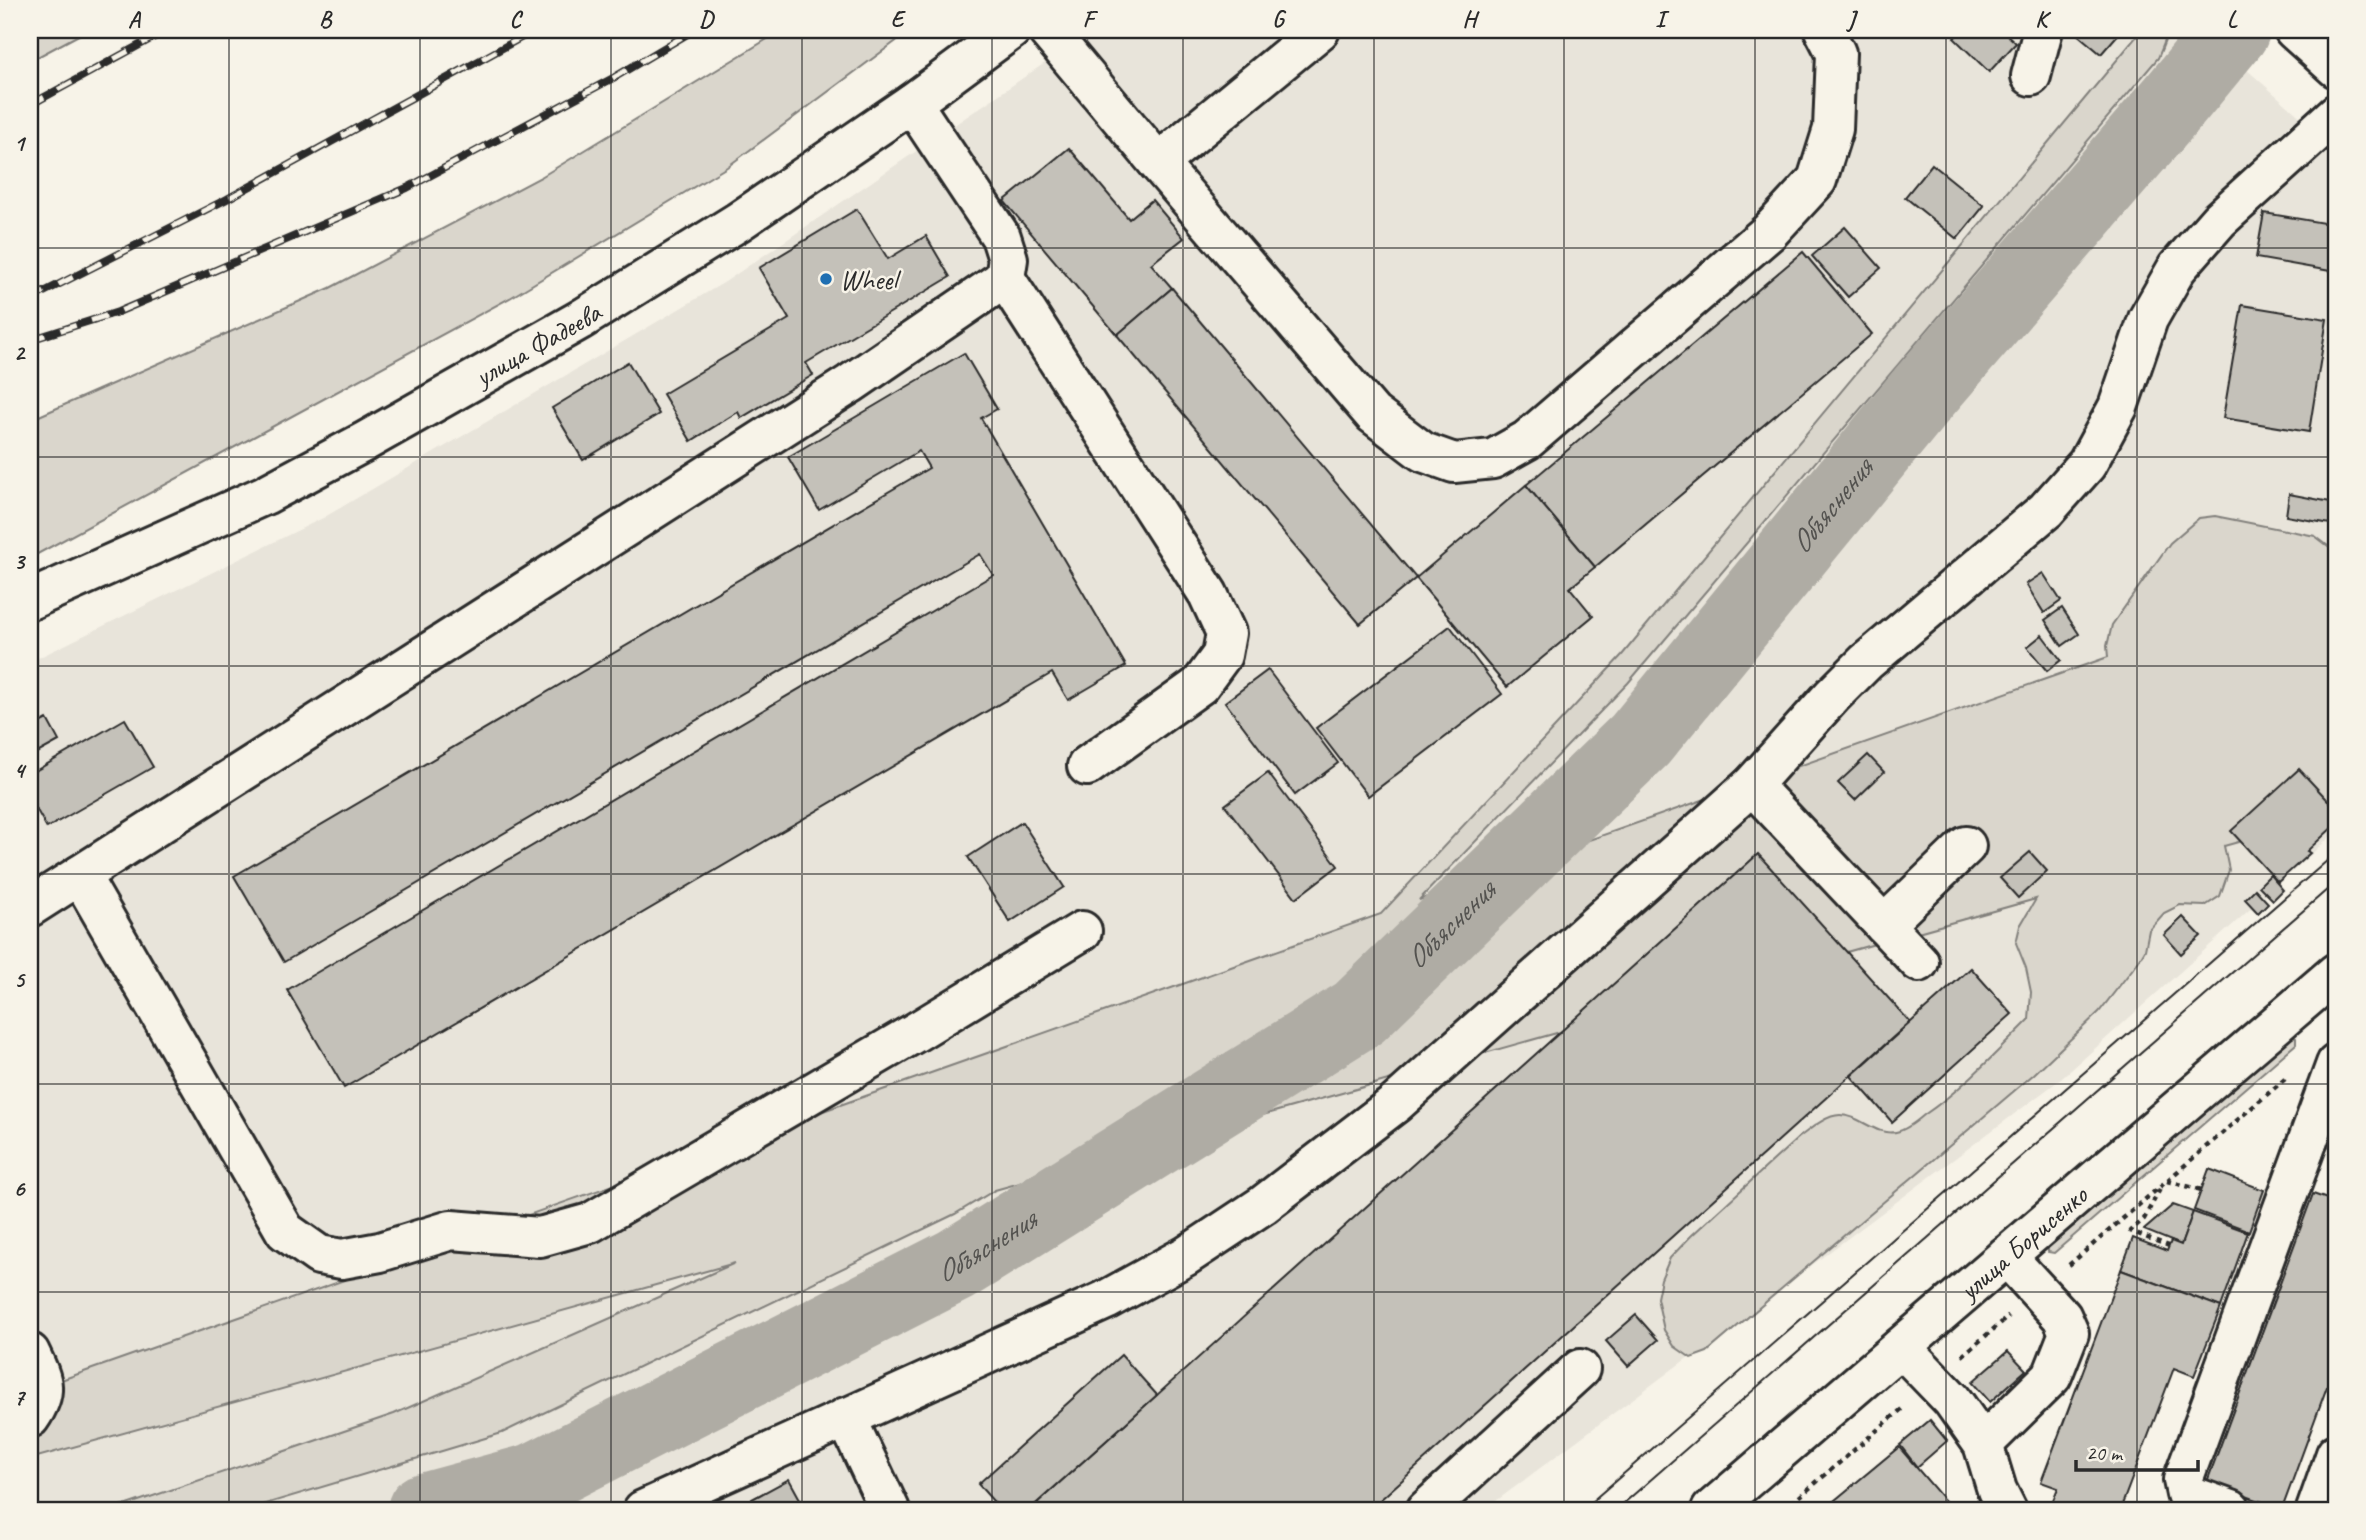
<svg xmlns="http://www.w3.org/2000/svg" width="2366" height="1540" font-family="Caveat,sans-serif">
<rect width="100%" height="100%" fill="#f7f3e8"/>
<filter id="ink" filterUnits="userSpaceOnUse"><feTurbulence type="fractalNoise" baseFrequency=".0143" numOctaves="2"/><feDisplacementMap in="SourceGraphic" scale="14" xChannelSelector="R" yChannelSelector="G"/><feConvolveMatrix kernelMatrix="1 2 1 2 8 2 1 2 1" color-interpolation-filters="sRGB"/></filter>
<g filter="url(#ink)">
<path fill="#e8e4da" d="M1093,30h1098l29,16 93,82 23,29v675l-275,247 -577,431h-1454v-848l293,-144 402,-236z"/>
<g fill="#dad6cc" stroke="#82807c" stroke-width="2">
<path d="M30,30h58l-58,31z"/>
<path d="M782,30h129l-184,137 -217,131 -480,260v-138l300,-132 211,-111z"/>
<path d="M2149,30h9l8,8 -8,20 -530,625 -209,217 689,-243 -1,-11 5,-21 58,-82 29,-25 16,-2 100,20 17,13 3,10 -3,18h4v238l-112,31 5,24 -9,26 -15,10 -25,-1 -16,8 -15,17 -4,20 -7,12 -39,50 -65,62 -327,278 -16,6 -17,-12 -10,-16 -7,-32 4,-19 9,-21 21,-22 107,-98c11,-8 28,-23 42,-23 20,0 35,21 56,17 10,-2 21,-11 28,-17 39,-27 71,-61 105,-95l2,-28 -5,-24 -10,-25 4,-17 16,-27 -1041,291 -40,24 -453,219 -257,77h-133l282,-96 341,-151 -705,196v-68l1351,-477 241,-259 514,-618z"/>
<path d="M2291,1037l5,1v6l-242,209 -6,-1v-6z"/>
</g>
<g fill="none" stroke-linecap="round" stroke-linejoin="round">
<path stroke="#afaca4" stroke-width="74" id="s1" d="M424,1510l110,-30 422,-215 403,-252 281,-273 284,-348 249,-289 60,-73"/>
</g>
<g fill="#c4c1b9" stroke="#2b2b2b" stroke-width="2">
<path d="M1962,30h40l14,13 -27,29 -35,-34z"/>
<path d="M2081,30h41l-21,24 -24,-20z"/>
<path d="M1069,148l60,71 23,-19 32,38 -33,26 21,24 -55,47 -113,-134z"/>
<path d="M1932,164l52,42 -27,33 -52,-42z"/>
<path d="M857,209l31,50 38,-23 24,41 -144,86 7,12 -72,43 -3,-6 -47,29 -28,-47 126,-75 -30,-51z"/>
<path d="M2264,213l72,12v47l-80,-14z"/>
<path d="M1845,227l36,41 -33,29 -36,-41z"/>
<path d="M1803,252l69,82 -277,233 -69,-82z"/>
<path d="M1172,288l244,290 -56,46 -243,-289z"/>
<path d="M2242,305l85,14 -18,113 -86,-14z"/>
<path d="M964,353l33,56 -16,9 145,248 -58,34 -16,-27 -708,415 -57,-98 706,-415 -13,-21 -696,408 -50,-86 695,-408 -10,-17 -100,59 -31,-53z"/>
<path d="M628,362l31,52 -76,46 -31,-52z"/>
<path d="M1526,485l69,82 -25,21 23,28 -86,71 -91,-109z"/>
<path d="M2289,494l47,9v22l-50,-9z"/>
<path d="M2043,573l18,28 -17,12 -18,-29z"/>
<path d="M2062,608l17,26 -17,12 -17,-26z"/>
<path d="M1450,626l52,68 -134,102 -52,-68z"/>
<path d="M2042,635l19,25 -14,11 -20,-24z"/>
<path d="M1268,670l70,93 -43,32 -70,-93z"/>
<path d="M47,719l12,22 -29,16v-29z"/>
<path d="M125,719l28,48 -106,61 -17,-30v-24z"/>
<path d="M1868,755l16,17 -29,28 -17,-17z"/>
<path d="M2299,769l37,40v15l-29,27 3,2 -32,29 -47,-51z"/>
<path d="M1268,773l70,93 -42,32 -71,-93z"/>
<path d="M1022,822l42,65 -54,35 -42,-65z"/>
<path d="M2030,852l17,19 -29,27 -18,-20z"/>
<path d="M1758,854l152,168 -541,488h-326l-6,-7z"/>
<path d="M2270,875l13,15 -10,10 -14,-14z"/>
<path d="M2255,889l13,14 -10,10 -13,-14z"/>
<path d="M2183,917l18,19 -20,18 -17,-19z"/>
<path d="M1971,968l41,46 -120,108 -41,-46z"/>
<path d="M2209,1169l55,21 -15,41 -55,-21z"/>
<path d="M2313,1194l23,8v160l-54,147 -75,-27z"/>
<path d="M2173,1205l20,7 -12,33 -37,-15z"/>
<path d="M2193,1212l55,20 -27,75 -100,-37 12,-32 34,13 4,-10 10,4z"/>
<path d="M2121,1270l100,37 -27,69 -20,-8 -54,142h-71l9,-22 -17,-6z"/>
<path d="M1636,1315l22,25 -30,26 -22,-25z"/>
<path d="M2008,1351l18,19 -36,32 -18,-20z"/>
<path d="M1121,1355l36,40 -128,115h-28l-23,-26z"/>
<path d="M1930,1420l17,21 -30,26 -17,-22z"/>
<path d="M1899,1447l47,55 -10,8h-113z"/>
<path d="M789,1479l17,31h-74z"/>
</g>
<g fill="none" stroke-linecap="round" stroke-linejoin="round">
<defs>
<g id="minor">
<path d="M1047,30l111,133 215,251 50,38 31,11 39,-4 34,-19 242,-208 48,-52 16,-51 3,-76 -12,-23"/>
<path d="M2031,76l12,-46"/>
<path d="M912,103l89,134 7,22 -3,19 -155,106 -770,491 205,356 34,24 23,4 38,-7 71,-22 89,7 50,-14 326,-191 166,-101"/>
<path d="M1158,163l162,-133"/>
<path d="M1005,278l203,316 18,39 -4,22 -22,30 -113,81"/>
<path d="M1752,785l167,177"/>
<path d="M30,907l50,-32"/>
<path d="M1884,925l82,-79"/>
<path d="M1901,1347l51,53 31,44 14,46 10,20"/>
<path d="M30,1353c13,28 19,38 0,65"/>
<path d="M846,1417l44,93"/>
<path d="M1983,1444l69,-68 17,-43 -7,-16 -56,-61"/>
<path d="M643,1510l463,-210 80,-44 77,-51 132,-101 357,-319 80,-89 34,-34 180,-152 41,-46 31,-57 30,-88 29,-51 42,-48 117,-106"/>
<path d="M1426,1510l154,-141"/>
<path d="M2231,1510l-45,-16 -3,-14 153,-416"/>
<path d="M2316,1510l20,-56"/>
</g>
<g id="major">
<path d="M2294,30l42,38"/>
<path id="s2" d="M30,600l235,-105 99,-53 216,-122 158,-98 174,-119 99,-73"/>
<path id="s3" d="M1711,1510l625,-537"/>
</g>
</defs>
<use href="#minor" stroke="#2b2b2b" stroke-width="44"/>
<use href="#major" stroke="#2b2b2b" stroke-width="44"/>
<g stroke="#2b2b2b" stroke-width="4.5" stroke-dasharray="5 5" stroke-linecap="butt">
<path d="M2336,837v4"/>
<path d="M2167,1181l35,9"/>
<path d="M2160,1189l-16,30 -14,12 39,15"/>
<path d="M2069,1265l216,-186"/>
<path d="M1962,1356l47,-40"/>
<path d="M1784,1510l119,-102"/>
</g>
<use href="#minor" stroke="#f7f3e8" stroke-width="38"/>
<use href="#major" stroke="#f7f3e8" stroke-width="38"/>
<g stroke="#2b2b2b" stroke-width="2">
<path d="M1582,1510l754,-657"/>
<path d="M1616,1510l720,-628"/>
</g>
<defs>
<g id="rail">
<path d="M30,105l137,-75"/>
<path d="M30,299l197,-100 308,-169"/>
<path d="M30,340l88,-28 289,-124 208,-111 79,-47"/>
</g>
</defs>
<use href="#rail" stroke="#2b2b2b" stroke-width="8"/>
<use href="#rail" stroke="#f7f3e8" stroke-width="5" stroke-dasharray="16" stroke-linecap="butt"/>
</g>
</g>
<path fill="none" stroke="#2b2b2b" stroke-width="2" stroke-opacity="0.55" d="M229,30v1480M420,30v1480M611,30v1480M802,30v1480M992,30v1480M1183,30v1480M1374,30v1480M1564,30v1480M1755,30v1480M1946,30v1480M2137,30v1480M30,248h2306M30,457h2306M30,666h2306M30,874h2306M30,1084h2306M30,1292h2306"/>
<circle fill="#1f6fb2" stroke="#f7f3e8" stroke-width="2.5" cx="826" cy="279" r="7"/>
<g text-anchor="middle" stroke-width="5" stroke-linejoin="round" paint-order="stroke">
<g font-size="28" fill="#2b2b2b" stroke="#f7f3e8" text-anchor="start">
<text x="840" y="289">Wheel</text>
</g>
<g font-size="28" fill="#2b2b2b" stroke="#f7f3e8">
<text dy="10" stroke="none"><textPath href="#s2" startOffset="569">улица Фадеева</textPath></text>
<text dy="10" stroke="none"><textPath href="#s3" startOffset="411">улица Борисенко</textPath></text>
</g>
<g font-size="30" font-style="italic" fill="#53524f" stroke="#f7f3e8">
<text dy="10" stroke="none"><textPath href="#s1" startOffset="1757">Объяснения</textPath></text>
<text dy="10" stroke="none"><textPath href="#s1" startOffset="1190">Объяснения</textPath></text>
<text dy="10" stroke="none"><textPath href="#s1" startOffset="623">Объяснения</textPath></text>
</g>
</g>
<rect width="2366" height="1540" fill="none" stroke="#f7f3e8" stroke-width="77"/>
<path d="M2076 1460v10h122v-10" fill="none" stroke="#2b2b2b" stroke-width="3.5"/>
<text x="2086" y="1460" font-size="21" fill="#2b2b2b" stroke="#f7f3e8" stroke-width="5" paint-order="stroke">20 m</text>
<rect x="38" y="38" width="2290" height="1464" fill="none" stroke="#2b2b2b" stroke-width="2.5"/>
<g font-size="23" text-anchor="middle" font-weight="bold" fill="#2b2b2b">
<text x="134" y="27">A</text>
<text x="325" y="27">B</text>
<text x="515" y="27">C</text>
<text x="706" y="27">D</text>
<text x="897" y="27">E</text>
<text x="1088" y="27">F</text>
<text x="1278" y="27">G</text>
<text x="1469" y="27">H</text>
<text x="1660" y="27">I</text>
<text x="1851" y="27">J</text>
<text x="2041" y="27">K</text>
<text x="2232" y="27">L</text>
<text x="19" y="151">1</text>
<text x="19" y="360">2</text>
<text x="19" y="569">3</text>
<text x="19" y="778">4</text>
<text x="19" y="987">5</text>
<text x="19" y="1196">6</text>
<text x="19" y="1405">7</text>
</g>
</svg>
